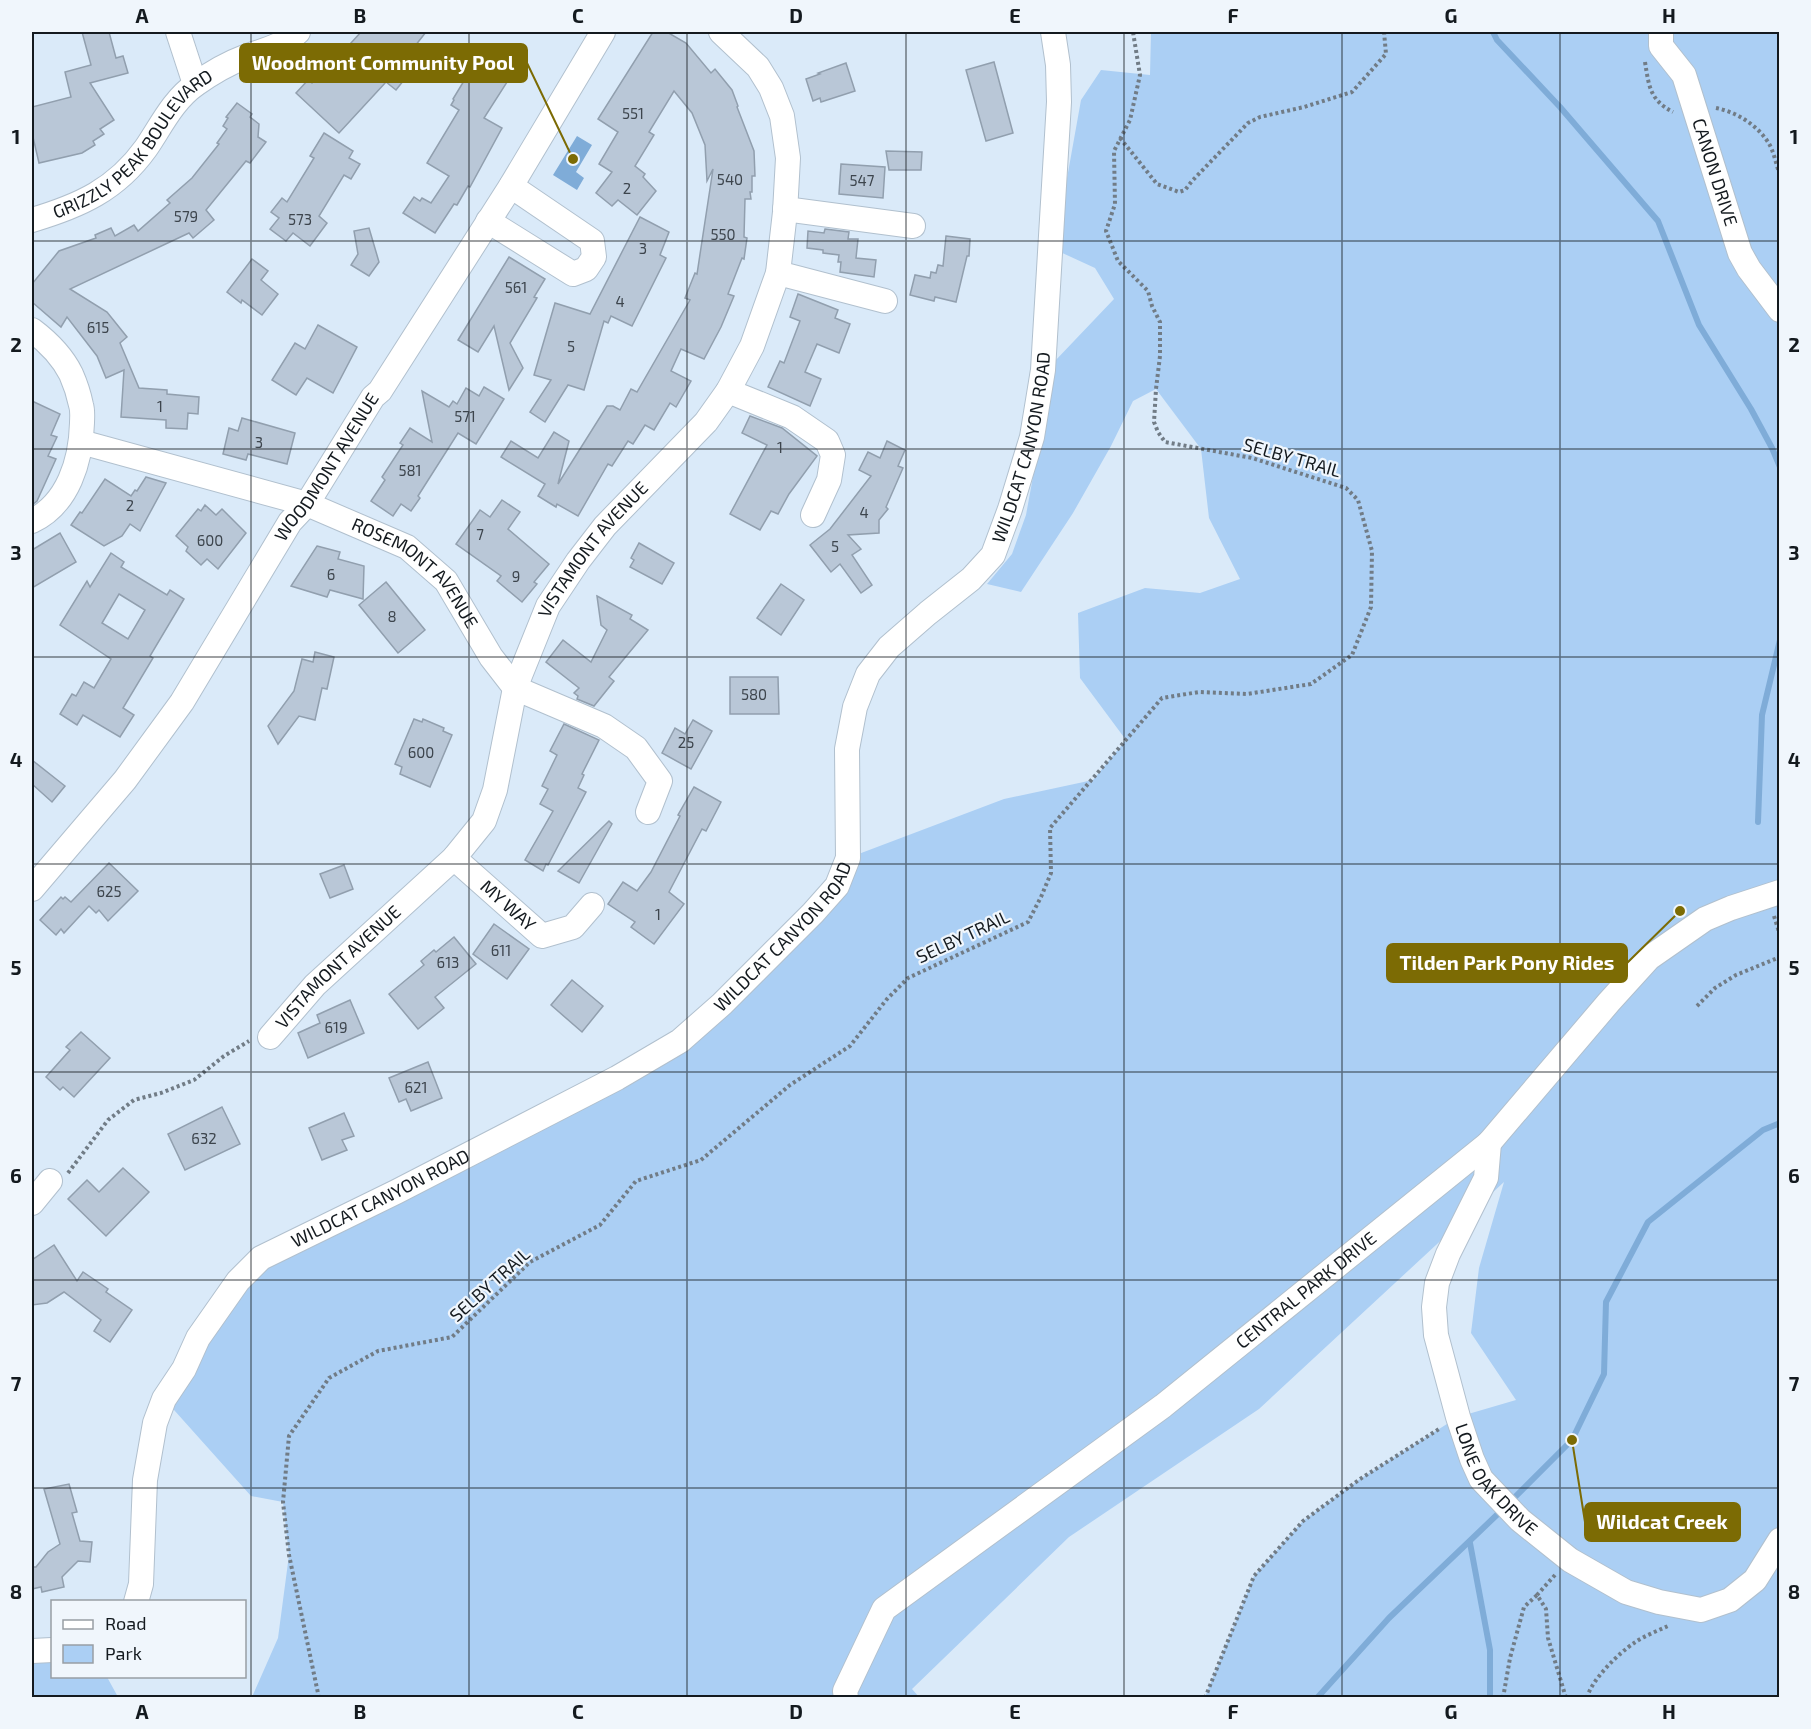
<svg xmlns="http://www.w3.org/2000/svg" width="1811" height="1729" font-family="'Exo 2',sans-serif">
<rect width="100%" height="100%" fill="#daeaf9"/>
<g fill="#abcff4">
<path d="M1151,32h628v1665h-574l49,-121 49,-55 57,-42 98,-62 58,-17 -45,-67 8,-65 25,-86 -245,227 -190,128 -157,152 7,8h-667l26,-59 11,-83 -6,-53 -32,-6 -85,-95 72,-120 442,-240 168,-183 156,-59 89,-19 33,-40 -46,-62 -2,-65 67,-25 55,5 40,-14 -31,-61 -8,-69 -45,-60 -23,12 -22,45 -38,67 -52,79 -34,-8 25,-30 14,-39 28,-153 60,-63 -19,-31 -37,-17 1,-28 22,-123 20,-30 49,5z"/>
<path d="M52,1650v26l55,1 11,20h-86v-46z"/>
</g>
<path fill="#7facd8" d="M577,136l15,9 -16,27 8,6 -7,12 -24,-15z"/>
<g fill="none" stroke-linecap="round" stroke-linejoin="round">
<g stroke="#7facd8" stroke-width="6">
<path d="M1493,32l4,8 63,67 98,114 41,104 52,84 21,39 8,19"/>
<path d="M1758,822l4,-107 18,-75"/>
<path d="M1509,1503l63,-63 32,-66 2,-72 42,-80 115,-92 17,-7"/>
<path d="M1470,1543l20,107v48"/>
<path d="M1317,1698l72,-80 113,-108"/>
</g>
</g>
<g fill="#b9c7d7" stroke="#919fae" stroke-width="1.5" fill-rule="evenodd">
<path d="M82,32h27l7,26 7,-2 5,17 -38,10 24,37 -14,9 4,5 -11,7 2,4 -13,8 -43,10 -7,-30v-26l39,-10 -6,-25 26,-7z"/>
<path d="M361,32h65l-18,23 11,9 -9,12 -2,-1 -12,15 -10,-8 -47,51 -43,-40 12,-13 4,3 7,-7 1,1z"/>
<path d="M653,32h14l19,11 25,30 4,-4 17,21 6,16 -1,1 17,44 1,25h-3v16h-2l1,7h-6l-1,38 3,1 -3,21 -2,-1 -14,36 6,2 -13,31 -17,32 -23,-10 -10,22 20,10 -15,26 -6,-4 -16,27 -9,-5 -12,19 -5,-3 -16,25 -4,-2 -30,52 -21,-12 -1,3 -18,-11 7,-12 -44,-27 10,-16 27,17 16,-26 15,9 -11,43 49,-78h6l7,4 11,-21 6,3 53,-92 -5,-2 10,-25 2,1 16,-105 -6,12 -2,-36 -13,-32 -18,-22 -25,41 5,3 -19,31 10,8 -2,3 13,14 -19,24 -19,-15 -6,6 -16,-13 16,-21 -13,-8 19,-32 -20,-13z"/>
<path d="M496,55l20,13 -32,50 18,10 -32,59 -2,-1 -11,19 -3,-1 -19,29 -32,-20 11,-16 6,4 2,-3 9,5 18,-27 -22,-13 32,-53 -8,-5 3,-5 -1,-1 20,-33 1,-1 12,7z"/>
<path d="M994,62l19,71 -27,8 -20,-71z"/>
<path d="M846,63l9,28 -34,11 -1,-4 -7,3 -7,-22 14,-5 -2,-1z"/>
<path d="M237,103l15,11 -2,3 9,7 -1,13 8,5 -16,21 -4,-2 -40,49 8,10 -21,18 -4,-5 -119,56 37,23 20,25 -7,6 19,45 28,2v4l32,3 -1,17 -10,-1 -1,16 -21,-1v-8l-45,-3 3,-47 -18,8 -9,-22 -30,-39 -6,10 -29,-25v-18l27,-33 37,-13 -1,-3 16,-7 4,8 19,-11 4,6 32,-28 -3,-3 25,-22 27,-34 -2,-1 10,-14 -4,-3 5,-8 -2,-1z"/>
<path d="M324,133l29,18 -4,7 11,6 -9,15 -7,-4 -25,41 8,7 -17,23 -17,-13 -7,8 -16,-12 9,-11 -8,-6 11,-14 5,4 27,-44 -4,-2z"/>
<path d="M886,151l36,1 -1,18h-32z"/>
<path d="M841,164l44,3 -2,31 -44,-4z"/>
<path d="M640,217l29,15 -9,23 6,3 -34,68 -21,-10 -3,7 -4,-2 -20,69 -16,-5 -23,37 -15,-10 21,-32 -17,-5 21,-72 35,11z"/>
<path d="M369,228l10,34 -10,14 -18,-11 7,-11 -4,-23z"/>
<path d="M825,229l24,3 -1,7h10l-2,19 20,2 -2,17 -34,-5 1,-10h-3l1,-7 -16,-2v-3l-16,-2 1,-17 16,2z"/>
<path d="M946,236l24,3 -1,17h-2l-11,46 -21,-5 -1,4 -24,-6 5,-20 15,3 1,-6 5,1 2,-8 5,1z"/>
<path d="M509,257l36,22 -11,18 3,1 -27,45 13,25 -14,22 -15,-64 -16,26 -20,-12z"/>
<path d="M252,259l16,12 -7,9 17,14 -16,21 -20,-15 -1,3 -14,-11z"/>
<path d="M798,294l40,16 -3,8 15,6 -11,29 -22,-9 -12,28 16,7 -11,27 -42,-19 12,-26 4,2 16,-42 -10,-4z"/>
<path d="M318,325l39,22 -24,46 -26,-15 -11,17 -24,-15 23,-37 10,6z"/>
<path d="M484,387l20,12 -28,45 -18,-11 -40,63 2,2 -9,13 -10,-7 -8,12 -22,-15 14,-21 -3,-3 21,-32 -3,-2 10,-15 22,14 -10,-51 27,16 4,-6 4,3 9,-16 13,8z"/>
<path d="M32,401l28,13 -9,21 6,2 -9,19 8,3 -19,42 -5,4z"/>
<path d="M750,416l32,12 35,28 -28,38 -11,20 -7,-3 -11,19 -30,-16 37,-69 -25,-12z"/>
<path d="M242,418l53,15 -8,31 -39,-10 -2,6 -23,-6 6,-26 9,3z"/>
<path d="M887,441l18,9 -7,16 5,2 -17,39 2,2 -9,11v13l-31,2 13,14 -9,6 20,30 -11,8 -21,-29 -9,8 -21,-27 20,-16 41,-53 -12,-6 9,-18 12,6z"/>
<path d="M146,477l20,6 -26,48 -10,-7 -8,12 -18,10 -33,-21 9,-13 2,1 23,-34 26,17 4,-6 2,1z"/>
<path d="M502,500l18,12 -12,17 41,35 -15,18 3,2 -15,18 -25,-21 4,-5 -45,-32 24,-34 10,7z"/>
<path d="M205,505l11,10 6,-6 24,24 -28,36 -11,-10 -6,6 -15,-14 2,-4 -12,-11 22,-27 3,2z"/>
<path d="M60,533l16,29 -44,26v-38z"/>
<path d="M639,543l35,20 -12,21 -32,-17 4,-7 -3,-2z"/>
<path d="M317,546l23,6 -2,7 26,7 -1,33 -33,-9 -3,7 -36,-11z"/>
<path d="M111,553l13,9 -3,5 46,28 3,-5 14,9 -34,57 3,2 -30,50 11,7 -14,22 -37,-22 -6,10 -17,-11 12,-20 4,2 8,-14 10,6 17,-29 -51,-34 27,-44 3,6zM119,594l26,16 -17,29 -26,-16z"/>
<path d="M386,582l39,48 -27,23 -39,-48z"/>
<path d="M781,584l23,16 -23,35 -24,-17z"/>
<path d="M597,596l35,19 -2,4 18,11 -39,47 5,4 -20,25 -17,-7 1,-3 -4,-3 5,-5 -33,-26 17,-22 28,22 16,-32 -6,-5z"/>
<path d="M315,652l19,5 -7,32 -5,-1 -7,32 -16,-4 -21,28 -10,-18 26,-35 8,-32 11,3z"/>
<path d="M730,677h48l1,37h-49z"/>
<path d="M414,719l8,3 1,-3 21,9 -1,3 9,4 -22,52 -30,-13 2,-7 -7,-3z"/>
<path d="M693,720l19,11 -21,38 -29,-16 13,-25 10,6z"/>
<path d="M564,724l35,16 -17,34 2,1 -6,13 8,4 -38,73 -2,-1 -3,7 -18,-11 28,-49 -13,-7 8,-15 -6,-3 15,-31 -7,-4z"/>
<path d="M32,760l33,26 -13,16 -20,-18z"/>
<path d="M694,787l27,15 -15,29 -4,-2 -33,63 15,12 -30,40 -23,-17 4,-5 -27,-18 15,-22 14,9 14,-19 29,-56 -2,-1z"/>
<path d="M609,821l3,3 -33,59 -21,-12z"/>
<path d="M109,863l29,28 -30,30 -9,-11 -3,3 -7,-7 -25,27 -3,-4 -5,6 -16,-15 21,-23 2,2 2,-2 6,5z"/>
<path d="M344,865l9,24 -23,9 -10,-24z"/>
<path d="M494,924l35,25 -22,30 -34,-25z"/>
<path d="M454,937l22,27 -41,33 9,11 -26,21 -29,-35 35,-29 -3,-4 13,-11 2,2z"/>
<path d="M572,980l31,26 -21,26 -31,-27z"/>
<path d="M350,1000l14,33 -56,25 -10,-25 22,-10 -3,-8z"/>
<path d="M81,1032l29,26 -36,39 -11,-10 -3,3 -14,-13 24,-27 -4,-3z"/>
<path d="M428,1062l14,36 -31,13 -5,-12 -7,3 -10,-24z"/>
<path d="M222,1107l18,37 -55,26 -17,-36z"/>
<path d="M344,1113l10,23 -12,4 5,10 -25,10 -13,-32z"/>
<path d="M123,1168l26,24 -43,44 -38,-37 19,-19 12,12z"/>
<path d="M54,1245l23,36 6,-9 25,17 -2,3 26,18 -22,32 -16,-11 7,-11 -37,-28 -17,11 -15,2v-45z"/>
<path d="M69,1484l8,28 -5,1 8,28 12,1 -2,20 -12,-1 -16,16 2,10 -22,5 -1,-5 -9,2v-22h4l12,-15 12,-8 -16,-55z"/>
</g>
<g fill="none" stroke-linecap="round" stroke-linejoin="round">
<defs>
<g id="minor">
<path d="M178,32l17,52"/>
<path id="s1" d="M1661,32v14l23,29 56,178 9,16 31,41"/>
<path d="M785,209l128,17"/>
<path id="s2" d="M32,220c47,-14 84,-30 114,-72 15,-22 27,-48 50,-64 14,-10 33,-21 49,-27 19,-7 38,-11 53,-25"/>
<path d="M488,221l85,53 13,-5 8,-12 -2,-16 -81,-55"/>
<path d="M778,273l107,28"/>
<path d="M32,330c16,12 30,26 39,44 4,9 8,21 10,31 2,6 1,13 1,18 -1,38 -14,81 -50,98"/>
<path d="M728,391l64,26 35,24 6,14 -4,25 -16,35"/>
<path id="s3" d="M81,442l226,62 100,43 39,34 45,76 24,31 89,38 32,22 24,33 -12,31"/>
<path id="s4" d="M454,858l88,78 31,-9 19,-22"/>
<path id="s5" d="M32,889l93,-109 57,-78 108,-180 17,-18 66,-107 7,-6 131,-205 92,-154"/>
<path id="s6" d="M270,1037l45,-52 139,-127 30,-37 11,-31 20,-102 33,-82 30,-45 27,-35 101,-104 22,-31 24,-45 26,-73 7,-61 3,-54 -6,-42 -11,-28 -13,-21 -37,-35"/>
<path id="s7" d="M1489,1143l-3,35 -38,76 -11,29 -3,24 2,28 22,82 14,42 9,20 39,41 50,40 56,32 33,10 42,8 29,-10 25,-20 25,-40"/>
<path d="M32,1203l18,-22"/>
<path id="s8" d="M136,1602l5,-18 4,-104 10,-57 9,-24 20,-30 14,-31 40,-57 23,-23 135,-66 221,-114 63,-37 42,-37 91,-91 24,-27 11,-28 -1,-109 8,-42 13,-33 21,-27 39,-34 43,-34 22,-24 17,-46 22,-72 11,-67 16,-268 -1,-37 -5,-33"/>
<path d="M32,1651l20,-1"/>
<path id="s9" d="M846,1698l-1,-7 39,-82 279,-203 326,-263 120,-141 40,-44 56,-39 26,-11 49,-16"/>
</g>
</defs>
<use href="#minor" stroke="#b1c0ce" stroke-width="26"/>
<g stroke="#717c86" stroke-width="4" stroke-dasharray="3 3" stroke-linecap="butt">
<path d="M1645,62c4,25 5,38 28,50"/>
<path d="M1716,108c20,4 40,16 52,34 6,9 8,23 12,33"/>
<path d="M1120,138l37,46 22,8 6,-2 7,-9 56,-58 12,-6 44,-10 48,-15 34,-38 -2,-22"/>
<path d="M1774,916l6,19"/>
<path d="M1697,1006l18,-18 21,-13 44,-18"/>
<path d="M68,1173l40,-53 26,-20 27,-7 33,-13 30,-24 25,-15"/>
<path d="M1555,1575l-18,20 9,14 2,29 18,60"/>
<path d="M319,1698l-30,-143 -6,-53 6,-66 40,-58 49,-27 74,-14 78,-75 70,-37 36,-44 65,-21 89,-75 60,-39 37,-47 21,-21 120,-56 13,-25 10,-24 -1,-45 112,-130 37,-6 48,2 64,-10 41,-29 19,-48 1,-56 -14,-51 -12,-12 -94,-30 -87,-16 -7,-10 -4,-10 2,-33 4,-33v-34l-8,-16 -4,-15 -30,-30 -12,-30 9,-27 -1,-53 16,-31 10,-45 -7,-43"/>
<path d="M1205,1698l49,-122 49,-55 57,-42 79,-50"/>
<path d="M1503,1698l7,-40 14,-51 13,-12"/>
<path d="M1587,1698c4,-18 32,-45 47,-55 10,-7 23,-12 34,-17"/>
</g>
<use href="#minor" stroke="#fff" stroke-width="24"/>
</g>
<path fill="none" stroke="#141a1f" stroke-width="1.5" stroke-opacity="0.55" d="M251,32v1666M469,32v1666M687,32v1666M906,32v1666M1124,32v1666M1342,32v1666M1560,32v1666M32,241h1748M32,449h1748M32,657h1748M32,864h1748M32,1072h1748M32,1280h1748M32,1488h1748"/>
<g text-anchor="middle" stroke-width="4.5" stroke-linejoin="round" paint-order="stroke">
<g font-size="15" fill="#3d454d">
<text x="633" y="119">551</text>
<text x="730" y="185">540</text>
<text x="862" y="186">547</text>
<text x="627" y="194">2</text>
<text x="186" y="222">579</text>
<text x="300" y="225">573</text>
<text x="723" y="240">550</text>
<text x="643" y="254">3</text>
<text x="516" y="293">561</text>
<text x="620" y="307">4</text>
<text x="98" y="333">615</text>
<text x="571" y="352">5</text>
<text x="160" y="412">1</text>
<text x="465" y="422">571</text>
<text x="259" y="448">3</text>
<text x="780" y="453">1</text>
<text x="410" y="476">581</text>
<text x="130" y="511">2</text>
<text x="864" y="518">4</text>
<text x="480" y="540">7</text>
<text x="210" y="546">600</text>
<text x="835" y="552">5</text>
<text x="331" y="580">6</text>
<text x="516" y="582">9</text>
<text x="392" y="622">8</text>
<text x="754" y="700">580</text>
<text x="686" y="748">25</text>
<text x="421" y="758">600</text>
<text x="109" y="897">625</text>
<text x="658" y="920">1</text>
<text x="501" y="956">611</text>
<text x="448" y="968">613</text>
<text x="336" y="1033">619</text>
<text x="416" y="1093">621</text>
<text x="204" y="1144">632</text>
</g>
<g font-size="18" fill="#141a1f" stroke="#f0f6fc">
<text dy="6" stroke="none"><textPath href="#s2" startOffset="130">GRIZZLY PEAK BOULEVARD</textPath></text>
<text dy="6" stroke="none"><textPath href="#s1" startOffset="153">CANON DRIVE</textPath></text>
<text dy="6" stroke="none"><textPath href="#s8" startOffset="1574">WILDCAT CANYON ROAD</textPath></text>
<text transform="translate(1292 458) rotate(16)" y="6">SELBY TRAIL</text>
<text dy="6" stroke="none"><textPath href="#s5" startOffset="516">WOODMONT AVENUE</textPath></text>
<text dy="6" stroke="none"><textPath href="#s6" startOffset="602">VISTAMONT AVENUE</textPath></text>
<text dy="6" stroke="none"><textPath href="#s3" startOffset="366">ROSEMONT AVENUE</textPath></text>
<text dy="6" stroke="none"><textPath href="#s4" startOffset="72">MY WAY</textPath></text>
<text dy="6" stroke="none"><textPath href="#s8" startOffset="998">WILDCAT CANYON ROAD</textPath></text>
<text transform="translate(963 937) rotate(-25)" y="6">SELBY TRAIL</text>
<text dy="6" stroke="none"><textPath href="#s6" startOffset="98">VISTAMONT AVENUE</textPath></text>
<text dy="6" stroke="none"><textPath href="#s8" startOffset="512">WILDCAT CANYON ROAD</textPath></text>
<text transform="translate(490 1285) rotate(-42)" y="6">SELBY TRAIL</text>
<text dy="6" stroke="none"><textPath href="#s9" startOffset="627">CENTRAL PARK DRIVE</textPath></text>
<text dy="6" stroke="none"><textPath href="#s7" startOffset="363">LONE OAK DRIVE</textPath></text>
</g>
</g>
<path fill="none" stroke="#7c6b04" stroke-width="2" d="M573 159L527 63M1680 911L1627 963M1572 1440L1585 1522"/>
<g fill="#7c6b04" stroke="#f0f6fc" stroke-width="2">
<circle cx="573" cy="159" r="6"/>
<circle cx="1680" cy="911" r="6"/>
<circle cx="1572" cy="1440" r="6"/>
</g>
<g fill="#7c6b04" stroke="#7c6b04" stroke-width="2">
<rect x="240" y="44" width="287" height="38" rx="6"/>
<rect x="1387" y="944" width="240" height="38" rx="6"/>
<rect x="1585" y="1503" width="155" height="38" rx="6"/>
</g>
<g font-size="20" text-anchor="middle" font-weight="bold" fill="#fff">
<text x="383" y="70">Woodmont Community Pool</text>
<text x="1507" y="970">Tilden Park Pony Rides</text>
<text x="1662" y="1529">Wildcat Creek</text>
</g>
<rect width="1811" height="1729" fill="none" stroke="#f0f6fc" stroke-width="66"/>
<rect x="51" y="1600" width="195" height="78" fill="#f0f6fc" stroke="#989ea4" stroke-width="1.5"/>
<rect x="63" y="1620" width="30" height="9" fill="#ffffff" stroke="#989ea4" stroke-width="1.5"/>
<text x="105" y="1630" font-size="18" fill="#141a1f">Road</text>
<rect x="63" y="1645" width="30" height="18" fill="#abcff4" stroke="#989ea4" stroke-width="1.5"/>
<text x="105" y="1660" font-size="18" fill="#141a1f">Park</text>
<rect x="33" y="33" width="1745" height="1663" fill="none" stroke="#141a1f" stroke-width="2"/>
<g font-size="20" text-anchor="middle" font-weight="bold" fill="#141a1f">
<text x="142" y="23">A</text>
<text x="360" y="23">B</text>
<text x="578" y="23">C</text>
<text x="796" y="23">D</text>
<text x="1015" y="23">E</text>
<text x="1233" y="23">F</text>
<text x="1451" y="23">G</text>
<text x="1669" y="23">H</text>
<text x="16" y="144">1</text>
<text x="1794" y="144">1</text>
<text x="16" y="352">2</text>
<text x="1794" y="352">2</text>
<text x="16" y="560">3</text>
<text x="1794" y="560">3</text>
<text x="16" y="767">4</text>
<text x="1794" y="767">4</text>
<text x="16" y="975">5</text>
<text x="1794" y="975">5</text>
<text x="16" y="1183">6</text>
<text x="1794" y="1183">6</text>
<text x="16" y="1391">7</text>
<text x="1794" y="1391">7</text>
<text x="16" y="1599">8</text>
<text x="1794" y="1599">8</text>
<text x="142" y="1719">A</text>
<text x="360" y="1719">B</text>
<text x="578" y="1719">C</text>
<text x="796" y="1719">D</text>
<text x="1015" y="1719">E</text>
<text x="1233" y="1719">F</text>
<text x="1451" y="1719">G</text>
<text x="1669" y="1719">H</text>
</g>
</svg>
